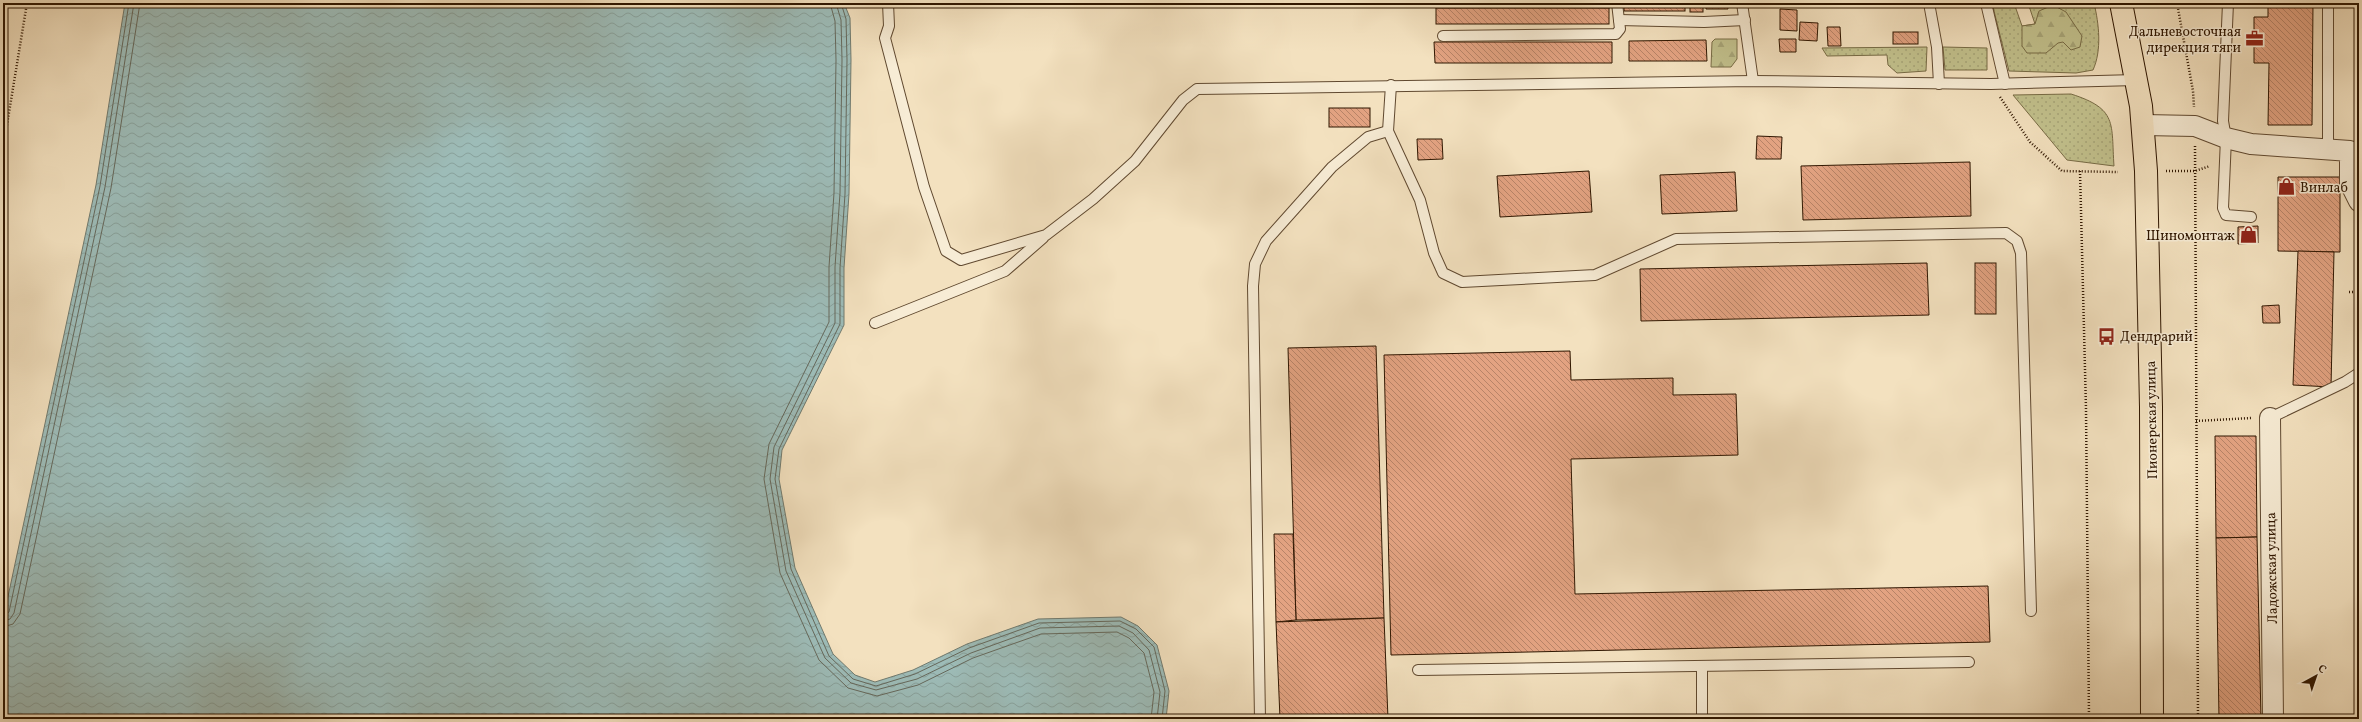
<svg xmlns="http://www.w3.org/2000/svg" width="2362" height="722" font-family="Vollkorn,serif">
<defs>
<pattern id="grass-dots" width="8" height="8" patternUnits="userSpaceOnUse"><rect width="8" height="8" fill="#c2c18d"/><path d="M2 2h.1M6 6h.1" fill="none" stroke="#a7a578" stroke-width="1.8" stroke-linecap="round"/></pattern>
<pattern id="forest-firs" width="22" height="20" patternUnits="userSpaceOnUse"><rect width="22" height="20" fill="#c2c18d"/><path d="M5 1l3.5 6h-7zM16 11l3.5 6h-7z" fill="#a7a578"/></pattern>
<pattern id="water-waves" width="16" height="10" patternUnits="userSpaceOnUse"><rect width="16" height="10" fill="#9dbcb8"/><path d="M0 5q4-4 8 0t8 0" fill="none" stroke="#88a19c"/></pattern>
<pattern id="building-back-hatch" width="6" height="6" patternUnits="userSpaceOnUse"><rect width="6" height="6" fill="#e3a382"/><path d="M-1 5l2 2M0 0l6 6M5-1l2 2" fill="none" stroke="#b88468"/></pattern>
</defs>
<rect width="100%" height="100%" fill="#f3e1bf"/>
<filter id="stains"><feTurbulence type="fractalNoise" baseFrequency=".005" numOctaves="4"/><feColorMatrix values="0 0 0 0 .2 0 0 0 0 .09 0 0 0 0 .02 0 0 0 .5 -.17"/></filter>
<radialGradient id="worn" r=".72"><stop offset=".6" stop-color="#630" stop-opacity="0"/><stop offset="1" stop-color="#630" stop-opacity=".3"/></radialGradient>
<g fill="url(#grass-dots)" stroke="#786c46">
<path d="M1992,3h22l8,23 13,-2 -7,-21h66c5,21 8,47 -1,67l-17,3 -67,-2z"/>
<path d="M1927,47l-1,24 -29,2 -9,-8 -1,-10 -60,1 -5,-8z"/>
<path d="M1943,47l44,1v22h-42z"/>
<path d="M2071,94c47,15 40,29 43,72l-47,-6 -54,-65z"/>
</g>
<g fill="url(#forest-firs)" stroke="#786c46">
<path d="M2053,5l13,7 16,24 -2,11 -9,3 -8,-8 -5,1 -12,10h-19l-5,-7v-20l13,-2 4,-13z"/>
<path d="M1715,39h22v20l-6,8h-20l1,-25z"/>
</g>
<path fill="url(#water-waves)" stroke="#717a6e" d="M125,3h719l6,15 1,42 -2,134 -5,74v57l-62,125 -3,29 16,89 38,86 22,21 20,7 38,-12 54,-26 71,-25 83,-2 17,9 19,19 12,46 -3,28h-1163v-99l93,-435z"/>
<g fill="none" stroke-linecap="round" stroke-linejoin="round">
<g stroke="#66695c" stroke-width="1">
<path d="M830,3l5,18 1,39 -2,133 -5,74v55l-60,122 -5,35 16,94 39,87 29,28 29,8 41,-11 55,-27 68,-24 76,-2 12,6 15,15 10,39 -3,27"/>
<path d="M836,3l5,17 1,40 -2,133 -5,74v56l-61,124 -4,32 16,92 39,87 26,25 25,7 41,-11 54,-26 69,-25 79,-2 14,7 16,17 11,42 -3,27"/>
<path d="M841,3l5,16 1,41 -2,134 -5,74v56l-61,125 -4,30 16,90 38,87 24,23 23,7 39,-12 54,-26 70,-25 81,-2 16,8 18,18 11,44 -3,28"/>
<path d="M3,616l6,-4 91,-426 29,-183"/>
<path d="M3,621l7,-2 4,-6 91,-426 29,-184"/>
<path d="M3,627l10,-3 7,-10 91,-426 29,-185"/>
</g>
</g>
<g fill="url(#building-back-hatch)" stroke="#2f1600">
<rect x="1436" y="3" width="173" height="5"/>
<rect x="1624" y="3" width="61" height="8"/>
<rect x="1690" y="3" width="13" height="9"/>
<path d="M1706,3h21l1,6h-22z"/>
<path d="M2268,3h45l-1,122h-44l1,-62h-15v-46h14z"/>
<rect x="1436" y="8" width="173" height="16"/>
<path d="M1780,9l17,1v21l-17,-1z"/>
<path d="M1800,22l18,1 -1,18 -18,-1z"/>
<path d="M1827,27h13l1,19h-13z"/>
<rect x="1893" y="32" width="25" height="12"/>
<path d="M1779,39h17v13h-16z"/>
<path d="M1706,40l1,21h-78v-20z"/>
<path d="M1434,42h178v21h-177z"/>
<rect x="1329" y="108" width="41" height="19"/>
<path d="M1757,136l25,1 -1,22h-25z"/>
<path d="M1417,139h25l1,20 -25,1z"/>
<path d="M1970,162l1,54 -168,4 -2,-54z"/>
<path d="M1589,171l3,41 -92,5 -3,-41z"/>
<path d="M1735,172l2,39 -75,3 -2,-39z"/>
<path d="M2278,177h62v75l-62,-1z"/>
<path d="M2258,226v17l-20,1v-17z"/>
<path d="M2298,251l36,1 -3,135 -38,-2z"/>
<path d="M1927,263l2,52 -288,6 -1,-52z"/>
<rect x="1975" y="263" width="21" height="51"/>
<path d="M2279,305l1,18h-17l-1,-17z"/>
<path d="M1376,346l8,272 -88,2 -8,-272z"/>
<path d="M1570,351l1,29 102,-2v17l63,-1 2,61 -167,4 4,135 413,-8 2,56 -599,13 -7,-300z"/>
<path d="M2215,436h41l1,101 -41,1z"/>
<path d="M1274,534h19l3,86 -20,2z"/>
<path d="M2257,537l4,182h-42l-3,-181z"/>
<path d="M1384,618l4,101h-108l-4,-97z"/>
</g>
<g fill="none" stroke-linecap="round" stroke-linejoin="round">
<defs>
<g id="service">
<path d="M888,3l1,23 -4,12 39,149 22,64 15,9 85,-25 47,-36 42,-38 48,-61 14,-11 556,-8 238,3 145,-4"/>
<path d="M1742,3l11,78"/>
<path d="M1929,3l8,44 2,37"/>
<path d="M1986,3l19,81"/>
<path d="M2228,3l-5,118 3,17 -3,70 3,7 25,2"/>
<path d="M2328,3v147"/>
<path d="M1619,20l85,2 41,-2"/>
<path d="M1443,36l173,-2 4,-5 -3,-26"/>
<path d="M1391,85l-3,46 32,69 14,53 9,20 19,9 133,-7 81,-36 330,-6 11,8 4,12 10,358"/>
<path d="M875,323l130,-52 38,-33"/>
<path d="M2270,418l75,-36 14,-9"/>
<path d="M1418,670l551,-8"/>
<path d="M1260,719l-7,-433 2,-22 11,-23 66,-74 36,-30 20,-6"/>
<path d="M1702,719v-53"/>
</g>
<g id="minor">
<path d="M2144,125l51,1 31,12 25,6 99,7v32l9,18"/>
<path d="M2270,418l3,301"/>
</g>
<path id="primary" d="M2121,3l20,103 5,65 5,236 1,312"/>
</defs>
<use href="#service" stroke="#604930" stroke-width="12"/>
<use href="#minor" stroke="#604930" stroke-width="22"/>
<use href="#primary" stroke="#2f1600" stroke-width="24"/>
<g stroke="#2f1600" stroke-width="2.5" stroke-dasharray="1 2" stroke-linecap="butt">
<path d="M2177,3l16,88 1,16"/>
<path d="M2000,97l30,45 32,29 56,1"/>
<path d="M2195,146l3,573"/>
<path d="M3,149l24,-146"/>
<path d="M2080,171l6,238 3,310"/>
<path d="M2166,171h29l15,-5"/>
<path d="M2349,292h10"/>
<path d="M2196,421l55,-3"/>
</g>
<use href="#service" stroke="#f7ecd5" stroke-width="10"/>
<use href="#minor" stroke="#f7ecd5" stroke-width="20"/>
<use href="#primary" stroke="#f3e1bf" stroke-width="22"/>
</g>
<defs>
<symbol id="office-bare" viewBox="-9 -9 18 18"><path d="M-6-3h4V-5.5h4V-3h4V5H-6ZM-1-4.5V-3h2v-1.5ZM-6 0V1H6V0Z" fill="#8f2418" stroke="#f7ecd5" stroke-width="2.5" paint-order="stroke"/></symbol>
<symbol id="shop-bare" viewBox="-9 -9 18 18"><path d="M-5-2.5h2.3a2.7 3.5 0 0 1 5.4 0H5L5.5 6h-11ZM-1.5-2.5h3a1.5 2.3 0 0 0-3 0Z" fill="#8f2418" stroke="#f7ecd5" stroke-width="2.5" paint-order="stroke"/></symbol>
<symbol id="bus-bare" viewBox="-9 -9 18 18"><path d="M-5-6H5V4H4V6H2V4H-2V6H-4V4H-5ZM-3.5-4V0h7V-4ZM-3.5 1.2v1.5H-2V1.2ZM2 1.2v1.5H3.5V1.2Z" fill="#8f2418" stroke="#f7ecd5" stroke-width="2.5" paint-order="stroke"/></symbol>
</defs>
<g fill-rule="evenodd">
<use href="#office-bare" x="2242" y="26" width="25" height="25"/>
<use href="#shop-bare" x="2274" y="174" width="25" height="25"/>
<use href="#shop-bare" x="2236" y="222" width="25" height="25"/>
<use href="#bus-bare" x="2094" y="324" width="25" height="25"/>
</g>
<g text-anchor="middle" stroke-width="3" stroke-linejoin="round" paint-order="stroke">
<g font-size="14" fill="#2f1600" stroke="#f7ecd5" text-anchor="end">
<text x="2241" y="36">Дальневосточная<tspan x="2241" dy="16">дирекция тяги</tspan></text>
<text x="2300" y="192" text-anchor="start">Винлаб</text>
<text x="2235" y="240">Шиномонтаж</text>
<text x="2120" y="341" text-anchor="start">Дендрарий</text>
</g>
<g font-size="14" fill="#2f1600" stroke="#f7ecd5">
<text transform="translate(2151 420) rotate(-91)" y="5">Пионерская улица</text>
<text transform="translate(2271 568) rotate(-91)" y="5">Ладожская улица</text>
</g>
</g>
<rect width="2362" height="722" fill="none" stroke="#f3e1bf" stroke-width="16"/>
<rect x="4" y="4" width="2354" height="714" fill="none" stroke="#2f1600" stroke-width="2"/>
<rect x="8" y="8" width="2346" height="706" fill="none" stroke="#2f1600"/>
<g transform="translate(2316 676) rotate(40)" stroke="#f7ecd5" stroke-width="3" paint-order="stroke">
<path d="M0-3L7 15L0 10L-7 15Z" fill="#2f1600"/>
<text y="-6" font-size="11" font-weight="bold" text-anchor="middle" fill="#2f1600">С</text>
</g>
<rect width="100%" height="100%" filter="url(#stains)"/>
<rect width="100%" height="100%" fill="url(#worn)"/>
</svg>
